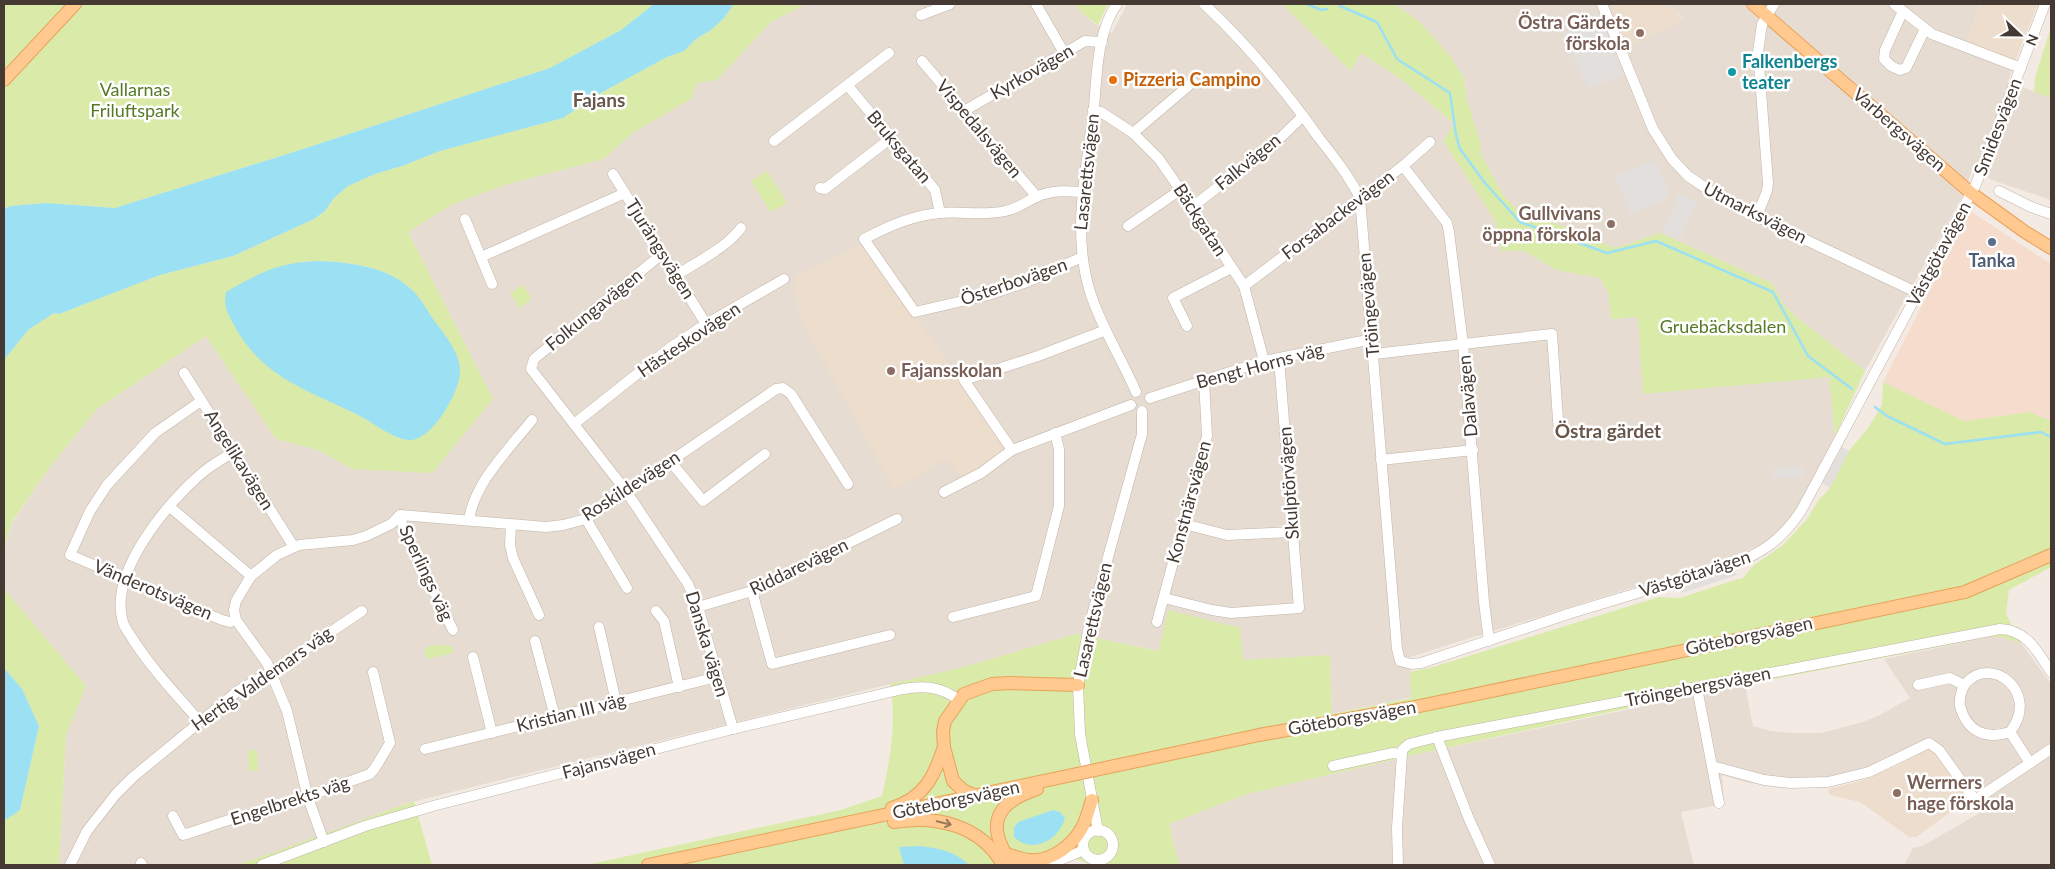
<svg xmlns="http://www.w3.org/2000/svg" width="2055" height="869" font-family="Lato,sans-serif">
<rect width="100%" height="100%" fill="#f3ebe3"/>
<g fill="#e7dcd1">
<path d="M806,4h270l7,10 11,9 18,10 15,-29h155l69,67 10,-18 43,28 50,43 -11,17 52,79 6,31h23l33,19 43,8 8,14 3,27 27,-2 134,65 57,-5 6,59 -41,80 -18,18 -17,12 -25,10 -324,101 2,40 -80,17 -2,-59 -87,5 -83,-9 -84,-17 -116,34 -90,21 -462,114 -100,38 -70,24h-179l7,-130 20,-49 -82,-97v-40l8,-26 37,-55 48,-59 109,-73 70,103 42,11 34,19 141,-70 -85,-167 44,-28 56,-20 96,-25 27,-25 23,-15 43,-36 20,-3 54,-58z"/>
<path d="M1394,4h217l19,41 54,-26 -15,-15h305l6,2 -14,37 49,18 -7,21 43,16v102l-59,-20 -19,-12 -12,31 -96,172 -67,-53 -14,-13 -12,-22 -112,-50 -41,14h-8l-87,-32 -19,-17 -25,-45 -13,-53 -3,-23 -45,-56z"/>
<path d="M1989,637h13l19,6 30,41v181h-147l9,-17 9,-2 58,-33 -41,-60 -8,-5 -18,7 -23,13 -31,12 -38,7 -45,-1 -27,-3 -27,-8 2,29 -43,8 13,53h-515l-10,-41 78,-30 175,-41 323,-68 8,41 18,5 23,2h27l42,-11 17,-7 30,-17 -26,-39z"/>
</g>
<path fill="#f6dccc" d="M1970,211l81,53v157l-21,-9 -66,9 -81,-39z"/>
<g fill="#edddcc">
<path d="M1611,4h58l15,16 -55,26z"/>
<path d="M1981,4h57l-23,57 -49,-18z"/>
<path d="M863,244l105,145 36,57 -3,7 -39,24 -15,-19 -53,32 -94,-172 -5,-30 1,-12z"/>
<path d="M1931,748l3,2 33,47 -4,6 -47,34h-7l-49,-35 -31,-7 -1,-6 33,-8 29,-12z"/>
</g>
<g fill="#d9eaa9" fill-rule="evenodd">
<path d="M4,4h650l-33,26 -71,38 -250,82 -185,58 -69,-5 -35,3 -7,3z"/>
<path d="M734,4h72l-35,18 -54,58 -20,3 -6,16 -60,35 -27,25 -96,25 -55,20 -45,28 85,167 -61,74 -80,-4 -34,-19 -42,-11 -70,-103 -109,73 -48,59 -37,54 -8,27v-189l24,-30 26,-17 5,1 101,-39 73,-19 81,-37 11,-8 9,-13 14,-12 27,-12 27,-8 38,-15 123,-33 34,-23 70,-38 16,-6 13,-12 15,-9 13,-12zM316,261c95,2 106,34 144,112l-11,31 -49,35 -40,-23 -83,-42 22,-112z"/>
<path d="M1076,4h32l-10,21 -15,-11z"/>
<path d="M1282,4h112l25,17 32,36 13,21 3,22 14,45 -1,8 25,45 19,17 49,14 38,18h8l41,-14 112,50 12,22 14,13 67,53 -30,65 -6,-59 -186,17 -5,-77 -27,2 -3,-27 -8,-14 -43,-8 -33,-19h-23l-6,-31 -52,-79 11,-17 -50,-43 -43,-28 -10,18z"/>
<path d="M2051,27v71l-17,-6 1,-14z"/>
<path d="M767,171l20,32 -16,9 -20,-31z"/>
<path d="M523,285l9,14 -12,9 -10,-15z"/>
<path d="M1883,382l81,39 66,-9 21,9v146l-42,23 -3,24 15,29 -19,-6h-13l-333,65 -234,51 -175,41 -78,30 10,41h-91l-1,-2 -10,-4 -37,6h-454l255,-55 41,-14c8,-36 15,-75 8,-112l70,-16 116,-34 83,17 9,-41 72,18 3,32 87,-5 2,59 79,-16 -1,-26 23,-5 226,-70 21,1 58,-19h4l11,-13 30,-21 24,-26 11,-18 12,-13 19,-37 19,-23 14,-23z"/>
<path d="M4,589l82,97 -20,49 -7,130h-55v-44l16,-11 19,-84 -17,-36 -18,-22z"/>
<path d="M431,645l21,1 2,7 -27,6 -3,-9z"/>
<path d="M257,750l1,20 -9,1 -1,-20z"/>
<path d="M414,801l18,64h-194z"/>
</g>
<g fill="#e3dfdc">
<path d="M1598,13l25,61 -35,15 -26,-56z"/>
<path d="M1656,160l13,34 -9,9 -30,11 -15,-38z"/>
<path d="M1679,194l18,8 -17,38 -18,-8z"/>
<path d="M1842,447l7,4 -19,37 -8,-5z"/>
<path d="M1803,466l1,11 -30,2 -1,-11z"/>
<path d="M1734,568l3,7 -55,18 -3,-8z"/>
</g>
<g fill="#9be1f3">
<path d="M654,4h80l-10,14 -13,12 -15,9 -12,12 -17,6 -70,38 -34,23 -123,33 -38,15 -27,8 -27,12 -14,12 -9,13 -11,8 -81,37 -73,19 -101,39 -5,-1 -26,17 -24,30v-151l7,-3 35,-3 69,5 185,-58 250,-82 71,-38z"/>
<path d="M316,261c34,1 73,5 98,31 7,7 13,18 19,27 11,15 28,34 27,54 -1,20 -29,70 -52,67 -17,-2 -34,-17 -50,-25 -50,-25 -94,-36 -123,-88 -7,-14 -12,-20 -9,-35 34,-19 50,-29 90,-31z"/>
<path d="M4,668l18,21 17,37 -19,84 -16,11z"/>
<path d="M1053,810l7,2 5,6c-6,22 -33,37 -51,19v-9l4,-6z"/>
<path d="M918,846c20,2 37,5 51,19h-65l-5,-18z"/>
</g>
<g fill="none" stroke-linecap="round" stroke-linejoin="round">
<g stroke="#9be1f3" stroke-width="2.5">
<path d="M1307,4l14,6 6,-1"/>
<path d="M1340,6l37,16 20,37 53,34 6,42 4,14 25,34 35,39 87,31 49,-12 117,51 35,64 44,33"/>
<path d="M1875,407l12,9 58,28 96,-12 10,5"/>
</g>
<defs>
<g id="minor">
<path d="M1036,4l28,49"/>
<path d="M1117,4c-20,28 -20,70 -23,103 -7,62 -23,123 -4,185 11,35 32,67 46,100"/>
<path d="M1204,4c43,40 81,86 115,134 15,19 30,38 41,60l37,451 3,12 12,3 9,-1 147,-49 162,-49c32,-11 52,-26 71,-54l175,-327 69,-180"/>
<path d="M1602,4l51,125 19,30 16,17 40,27 190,90"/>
<path d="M1894,4l38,30 89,34"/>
<path d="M1903,11l-18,39 -1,9 7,7 9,4 6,-2 19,-39"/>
<path d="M921,15l29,-11"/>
<path d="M922,61l115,136"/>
<path d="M848,86l87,104 5,23"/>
<path d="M1093,110l8,2 32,21 26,26 33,48 52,79 20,75"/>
<path d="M964,111l121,-70 17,1"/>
<path d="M1133,133l60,-51"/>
<path d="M774,141l115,-88"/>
<path d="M1403,166l44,57 2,9 14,112 21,258 5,39"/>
<path d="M613,174l93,150"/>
<path d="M820,188l5,1 66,-51"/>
<path d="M1999,191l32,16 20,7"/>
<path d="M1082,192c-16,-1 -31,-2 -46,5 -10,5 -19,12 -31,14 -21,5 -44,0 -65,2 -27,2 -52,13 -76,26l51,73 73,-17 39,-13 55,-25"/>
<path d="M1192,207l83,-64 28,-27"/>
<path d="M1757,216l10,-25 1,-8 -10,-131 4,-28 12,-20"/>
<path d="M465,219l27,65"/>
<path d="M1128,226l52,-36"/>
<path d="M662,254l-128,105 -3,10 95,122 62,93 10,23 35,122"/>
<path d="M481,257l144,-64"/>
<path d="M677,275c21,-14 48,-26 64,-47"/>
<path d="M1244,286l159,-120 27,-24"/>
<path d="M1187,326l-14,-28 58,-30"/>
<path d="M1374,354l178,-20 7,100"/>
<path d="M184,373l110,174"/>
<path d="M1150,398l114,-37 108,-22"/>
<path d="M201,401l-46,32 -48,52 -17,26 -20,44 152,65 8,2 6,-2"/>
<path d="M574,424l97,-77 35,-23 78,-45"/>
<path d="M1012,450l-48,-70 74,-24 68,-26"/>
<path d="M1381,460l92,-10"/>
<path d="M670,461l33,40 62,-47"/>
<path d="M944,492l37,-19 31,-23 119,-45"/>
<path d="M170,507l81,69"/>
<path d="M400,515l146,12 17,-2 23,-6 190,-130 7,-1 8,6 57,90"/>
<path d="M400,515l4,16 49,99"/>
<path d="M586,519l41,69"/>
<path d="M469,520c5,-37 40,-71 63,-100"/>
<path d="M1184,524l43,11 66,-3"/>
<path d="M511,525l-1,20 3,13 26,57"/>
<path d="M752,591l20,73 118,-29"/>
<path d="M1164,598l48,12 19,3 68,-5 -20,-249"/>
<path d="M698,607l54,-16 145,-72"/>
<path d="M656,611l8,10 15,66"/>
<path d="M953,617l83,-21 23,-90v-57l-4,-16"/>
<path d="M1157,622l50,-186 -3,-56"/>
<path d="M599,627l17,75"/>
<path d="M535,641l20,76"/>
<path d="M473,657l19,76"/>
<path d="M1918,685l32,-7 14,7"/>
<path d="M1697,688l15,78 52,14 26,3 38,-1 41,-10 60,-29 10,7 36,50 76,-51"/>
<path d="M199,721c-23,-27 -48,-53 -67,-83 -3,-5 -8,-11 -9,-16 -15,-49 44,-119 79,-149 9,-8 21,-14 31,-21"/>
<path d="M2010,732c-24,8 -43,0 -50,-26 -1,-6 1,-16 5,-22 26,-31 76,9 45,48l20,31"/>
<path d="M1437,737l32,82 21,46"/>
<path d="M425,749l292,-72"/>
<path d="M1333,766l60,-13 9,1"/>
<path d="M1712,766l7,37"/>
<path d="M173,816l10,19c27,-8 53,-20 80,-22l107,-39 5,-6 15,-25 -17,-71"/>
<circle cx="1098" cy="845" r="15"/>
<path d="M1098,831l-18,-97 -2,-49 11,-59 53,-192v-23"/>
<path d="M324,842l-16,-44 -21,-87 -20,-48 -31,-43 -2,-10 2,-9 15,-25 26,-21 22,-10 54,-5 13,-4 25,-12 9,-9"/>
<path d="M141,863l1,2"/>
<path d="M70,865l17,-34 29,-37 17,-17 106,-87 32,-18 91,-61"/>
<path d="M262,865l103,-39 68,-20 300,-77 170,-40c22,-4 38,-2 56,11"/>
<path d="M1048,865l36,-15"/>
<path d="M1398,865l-1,-37 5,-74 1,-5 6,-5 28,-7 563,-108c27,1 37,22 51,43"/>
</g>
<g id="major">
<path d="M1753,4l218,189 54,39 26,16"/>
<path d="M4,80l71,-76"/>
<path d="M1100,769l159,-34 151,-27 555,-116 86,-37"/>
<path d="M974,795l-10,-4 -11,-10 -9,-34 -1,-15 2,-11 19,-27 28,-10 18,-1 68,2"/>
<path d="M892,808c32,-10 42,-31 52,-61"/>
<path d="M894,822c42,-7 87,3 109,43"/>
<path d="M1008,855c7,1 15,5 22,5 22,2 44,-16 53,-34 4,-8 6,-18 9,-26"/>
<path d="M648,865l424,-90"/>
<path d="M1013,865c-27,-37 -21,-61 24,-76"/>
</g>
</defs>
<use href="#minor" stroke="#c1b4a8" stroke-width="11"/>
<use href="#major" stroke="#e9a25a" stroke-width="14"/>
<use href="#minor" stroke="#fff" stroke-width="10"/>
<use href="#major" stroke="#ffc990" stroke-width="12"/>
<defs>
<path id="major-bridge" d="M1072,775l28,-6"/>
</defs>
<use href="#major-bridge" stroke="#e9a25a" stroke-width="14" stroke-linecap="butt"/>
<use href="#major-bridge" stroke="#ffc990" stroke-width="12"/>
</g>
<defs><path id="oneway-shaft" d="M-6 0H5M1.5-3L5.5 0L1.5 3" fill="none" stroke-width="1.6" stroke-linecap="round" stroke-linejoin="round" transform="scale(1.25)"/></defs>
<use stroke="#997a5d" href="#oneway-shaft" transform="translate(944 823) rotate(13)"/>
<g fill="#8d6e63" stroke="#fff" stroke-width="2">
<circle cx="1640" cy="33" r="5"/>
<circle cx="1611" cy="224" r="5"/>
<circle cx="891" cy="371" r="5"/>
<circle cx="1897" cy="793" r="5"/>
</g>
<circle fill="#0f9aa8" stroke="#fff" stroke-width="2" cx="1732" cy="72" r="5"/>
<circle fill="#e8710a" stroke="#fff" stroke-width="2" cx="1113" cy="80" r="5"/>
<circle fill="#5c6f8a" stroke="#fff" stroke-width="2" cx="1992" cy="242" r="5"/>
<g text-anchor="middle" stroke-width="5" stroke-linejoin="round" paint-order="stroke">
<g font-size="18" font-weight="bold" fill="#785e54" stroke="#fff" text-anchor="end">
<text x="1630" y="29">Östra Gärdets<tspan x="1630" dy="21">förskola</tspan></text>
<text x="1601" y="220">Gullvivans<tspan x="1601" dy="21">öppna förskola</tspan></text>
<text x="901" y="377" text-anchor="start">Fajansskolan</text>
<text x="1907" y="789" text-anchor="start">Werrners<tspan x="1907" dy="21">hage förskola</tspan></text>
</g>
<g font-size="18" font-weight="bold" fill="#0d838f" stroke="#fff" text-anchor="start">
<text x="1742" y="68">Falkenbergs<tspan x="1742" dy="21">teater</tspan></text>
</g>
<g font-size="18" fill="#453a33" stroke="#fff">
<text transform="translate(1032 72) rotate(-30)" y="6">Kyrkovägen</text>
<text transform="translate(1998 127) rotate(-69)" y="6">Smidesvägen</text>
<text transform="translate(979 129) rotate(50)" y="6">Vispedalsvägen</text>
<text transform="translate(1899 130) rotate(41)" y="6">Varbergsvägen</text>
<text transform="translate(899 147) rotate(50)" y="6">Bruksgatan</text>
<text transform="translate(1248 162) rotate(-39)" y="6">Falkvägen</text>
<text transform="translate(1087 172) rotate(-84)" y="6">Lasarettsvägen</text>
<text transform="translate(1755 213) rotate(27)" y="6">Utmarksvägen</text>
<text transform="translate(1338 215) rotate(-37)" y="6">Forsabackevägen</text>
<text transform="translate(1200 220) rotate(57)" y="6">Bäckgatan</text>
<text transform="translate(660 249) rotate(58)" y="6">Tjurängsvägen</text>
<text transform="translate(1939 254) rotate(-62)" y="6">Västgötavägen</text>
<text transform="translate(1014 282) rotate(-19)" y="6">Österbovägen</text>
<text transform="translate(1369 305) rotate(-95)" y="6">Tröingevägen</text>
<text transform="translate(594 310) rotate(-39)" y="6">Folkungavägen</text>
<text transform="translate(689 340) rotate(-34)" y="6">Hästeskovägen</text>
<text transform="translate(1260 366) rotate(-15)" y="6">Bengt Horns väg</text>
<text transform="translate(1468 396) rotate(-95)" y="6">Dalavägen</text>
<text transform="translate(239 460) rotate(58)" y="6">Angelikavägen</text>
<text transform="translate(1289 483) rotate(-94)" y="6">Skulptörvägen</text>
<text transform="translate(631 486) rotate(-33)" y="6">Roskildevägen</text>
<text transform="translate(1189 502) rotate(-75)" y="6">Konstnärsvägen</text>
<text transform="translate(799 567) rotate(-26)" y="6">Riddarevägen</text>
<text transform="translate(426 573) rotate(65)" y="6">Sperlings väg</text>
<text transform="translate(1695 574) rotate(-18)" y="6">Västgötavägen</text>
<text transform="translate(153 590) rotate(23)" y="6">Vänderotsvägen</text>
<text transform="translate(1093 620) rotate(-77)" y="6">Lasarettsvägen</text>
<text transform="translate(1749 636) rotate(-12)" y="6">Göteborgsvägen</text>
<text transform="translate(707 644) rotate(73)" y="6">Danska vägen</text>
<text transform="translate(262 679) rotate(-35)" y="6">Hertig Valdemars väg</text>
<text transform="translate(1698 687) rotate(-11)" y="6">Tröingebergsvägen</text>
<text transform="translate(571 713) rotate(-14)" y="6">Kristian III väg</text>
<text transform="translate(1352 718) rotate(-10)" y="6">Göteborgsvägen</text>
<text transform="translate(609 761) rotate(-15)" y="6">Fajansvägen</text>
<text transform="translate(956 800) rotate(-12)" y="6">Göteborgsvägen</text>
<text transform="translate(290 801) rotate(-18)" y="6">Engelbrekts väg</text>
</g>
<g font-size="18" font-weight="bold" fill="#c56008" stroke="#fff" text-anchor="start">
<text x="1123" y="86">Pizzeria Campino</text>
</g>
<g font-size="18" fill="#557924" stroke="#fff">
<text x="135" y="96">Vallarnas<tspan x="135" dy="21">Friluftspark</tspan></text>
<text x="1723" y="333">Gruebäcksdalen</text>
</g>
<g font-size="18" font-weight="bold" fill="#4e5e75" stroke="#fff">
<text x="1992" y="267">Tanka</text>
</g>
<g font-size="19" font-weight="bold" fill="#68564a" stroke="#fff">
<text x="599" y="107">Fajans</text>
<text x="1608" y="438">Östra gärdet</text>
</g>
</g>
<rect width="2055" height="869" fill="none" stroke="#453a33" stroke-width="10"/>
<g transform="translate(2020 35) rotate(112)" stroke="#ffffff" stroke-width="4" paint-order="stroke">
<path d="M0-4L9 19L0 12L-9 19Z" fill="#453a33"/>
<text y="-8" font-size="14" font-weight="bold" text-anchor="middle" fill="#453a33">N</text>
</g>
</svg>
